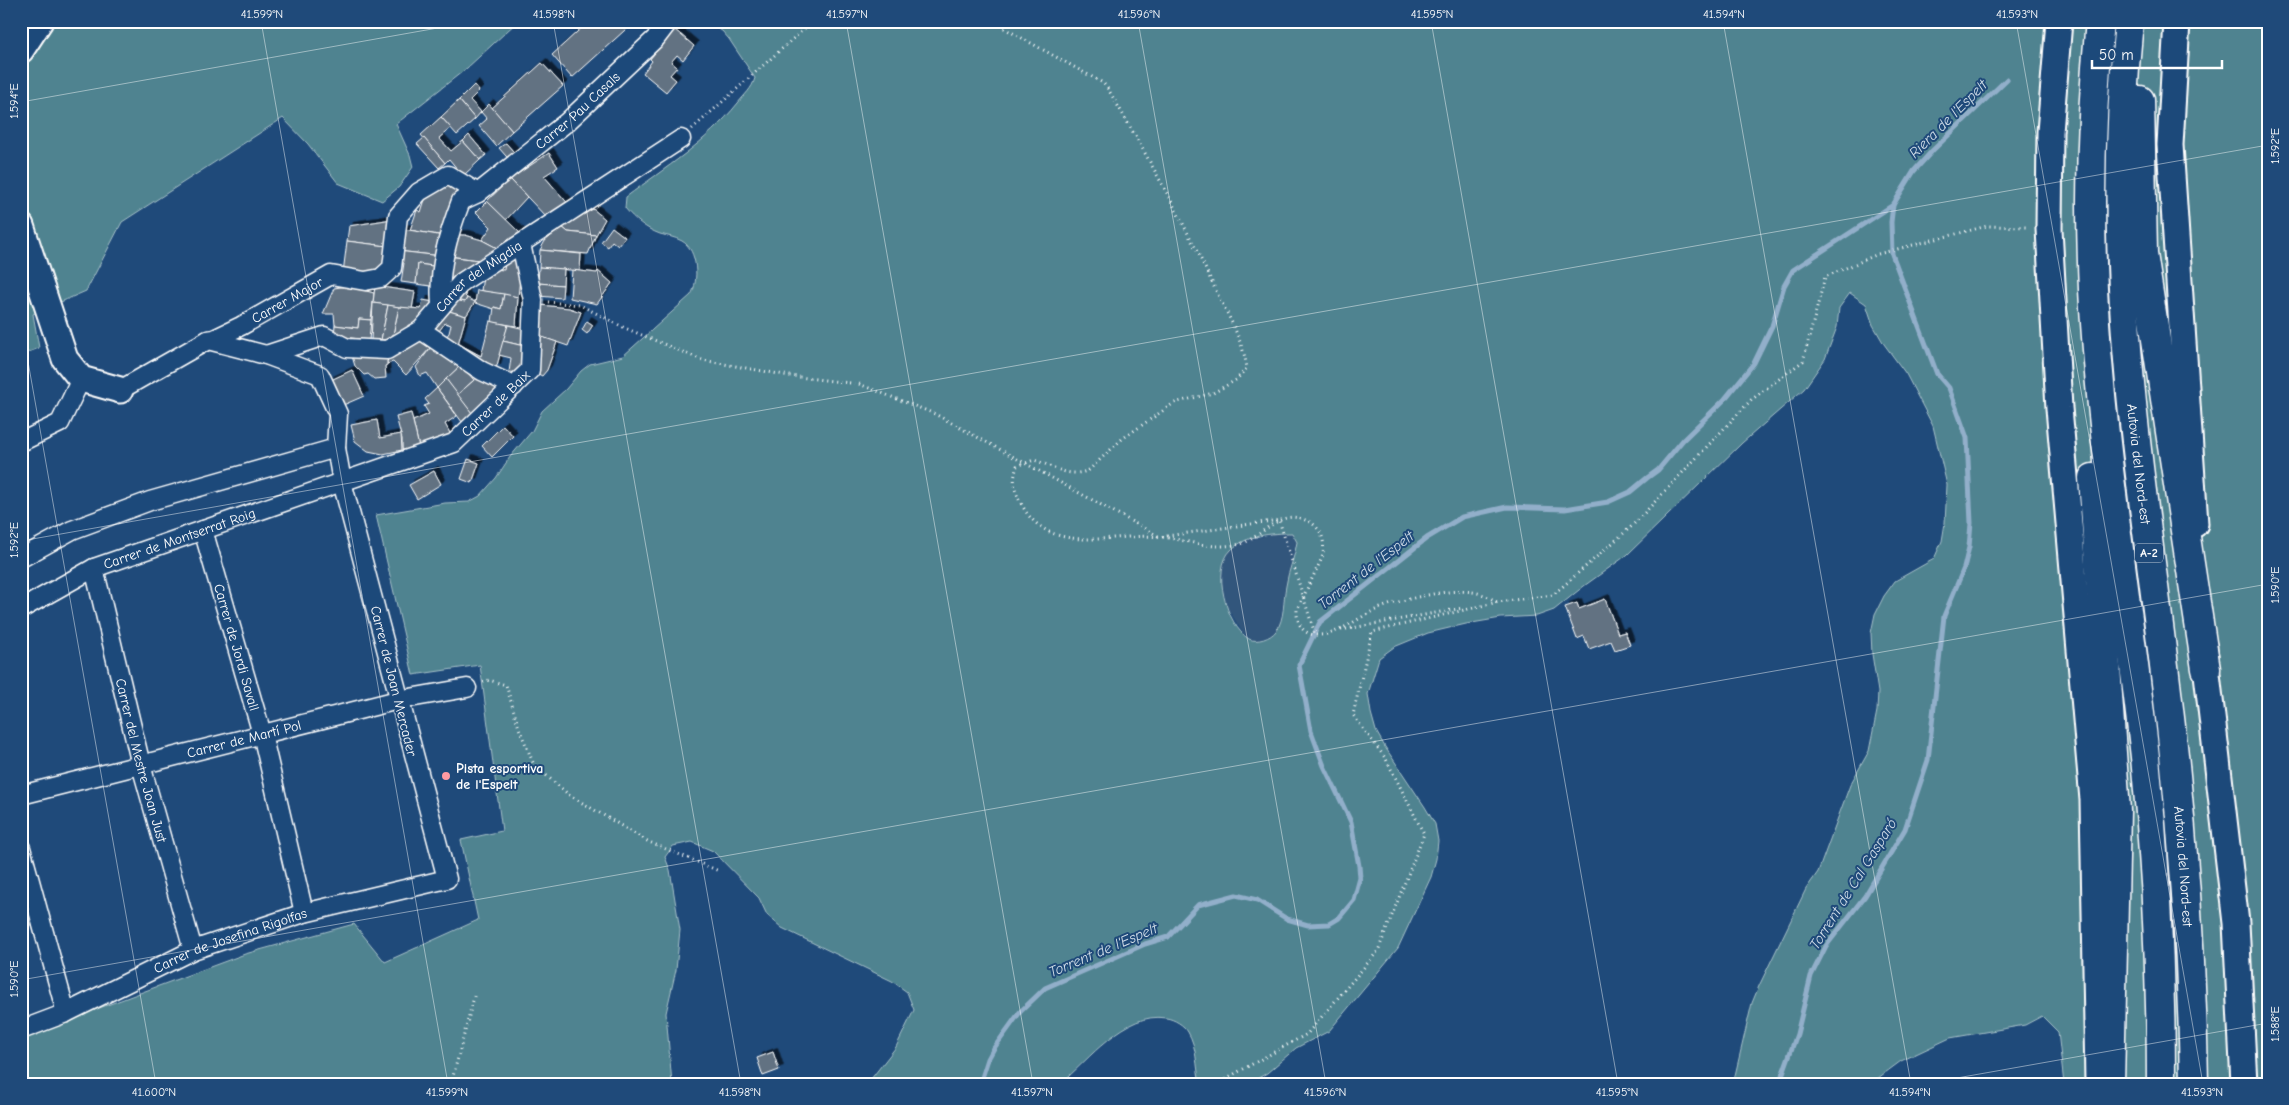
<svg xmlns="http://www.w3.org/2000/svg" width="2289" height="1105" font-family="'Comic Neue',sans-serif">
<defs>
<filter id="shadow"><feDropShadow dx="4.5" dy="-4.5" stdDeviation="0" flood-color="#0009"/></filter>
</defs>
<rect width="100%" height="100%" fill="#1f4a7a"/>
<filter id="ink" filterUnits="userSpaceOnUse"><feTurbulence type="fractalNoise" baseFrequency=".02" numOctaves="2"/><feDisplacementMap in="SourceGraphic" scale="10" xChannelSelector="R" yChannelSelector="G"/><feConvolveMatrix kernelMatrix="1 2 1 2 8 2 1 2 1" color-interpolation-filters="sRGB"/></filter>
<g filter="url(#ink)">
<path fill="#33567c" d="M1292,533l5,8 -11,45 -6,39 -5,8 -16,8 -9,-2 -7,-6 -16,-26 -5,-21v-22l7,-13 15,-10 28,-7z"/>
<g fill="#4f8390" stroke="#a7c1c8" fill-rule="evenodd">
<path d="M25,21h493l-51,47 -71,56 14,31 3,12 -14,20 -17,14 -44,-18 -30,-39 -25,-26 -161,104 -36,69 -53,23 6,34 -18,7v-328z"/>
<path d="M704,21h1564v1063h-204l-6,-52 -16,-16 -17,9 -75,13 -49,23 -31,23h-137l19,-81 7,-17 47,-97 12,-17 32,-87 19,-34 8,-40 1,-19 -6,-38 -1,-21 4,-19 9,-18 11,-15 39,-22 8,-18 3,-18 2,-38 -14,-59 -27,-52 -22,-30 -11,-19 -7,-21 -16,-11 -11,15 -2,19 -12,32 -21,30 -62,54 -115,112 -43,31 -30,24 -17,6 -36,2 -35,6 -38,9 -34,14 -15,11 -11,36 3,19 5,18 9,16 40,60 10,17 3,17 -2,18 -5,18 -33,71 -69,83 -33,17 -29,25 -19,11 -48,-1c-4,-17 -3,-36 -12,-51 -4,-7 -14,-13 -22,-14 -41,-7 -77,42 -106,66h-193l29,-37 18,-37 -7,-18 -15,-11 -110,-53 -15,-13 -8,-17 -46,-47 -21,-9 -19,4 -8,11 5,13 10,60 -4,40 -10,43 6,71h-651v-47l224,-83 109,-30 31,38 93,-42 -17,-80 41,-9 -22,-166 -67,10 -37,-160 69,-12 24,-1 11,-6 16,-18 14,-21 22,-26 10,-20 24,-22 15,-18 9,-7 33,-8 68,-61c8,-14 7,-45 -9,-54 -7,-4 -15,-5 -22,-7 -14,-5 -26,-15 -35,-26l1,-11c40,-30 80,-54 112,-94 7,-9 14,-14 17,-25l-26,-39 -7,-8zM1292,533l5,9c-2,15 -9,29 -11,44 -3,14 -1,33 -10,45 -5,7 -19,12 -27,8 -23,-14 -38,-70 -18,-89 15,-15 41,-17 61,-17z"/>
</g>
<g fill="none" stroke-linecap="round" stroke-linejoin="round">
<g stroke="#92afca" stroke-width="5">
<path d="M980,1084l8,-25 6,-11 26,-36 25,-24 100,-44 23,-7 30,-32 38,-10 21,5 30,19 21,6 21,-1 10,-6 15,-18 6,-22 -1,-12 -8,-44 -27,-56 -13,-35 -12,-66 21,-43 107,-84 35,-21 45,-10 58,2 43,-7 22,-10 17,-14 11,-8 25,-30 41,-40 30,-37 18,-37 12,-40 9,-16 100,-65"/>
<path d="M1779,1084l18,-50 14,-58 15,-30 39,-50 40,-67 23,-69 16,-144 20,-48 5,-21 2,-24 -4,-85 -18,-50 -12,-14 -45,-120 -1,-32 2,-17 21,-34 19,-21 74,-71"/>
</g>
</g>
<g fill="#627282" stroke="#fff" filter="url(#shadow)">
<path d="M589,21h46l-63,57 -20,-23z"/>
<path d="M674,29l20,17 -11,14 -6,-5 -6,7 6,5 -7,8 6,5 -10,12 -23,-19 9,-12 -2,-2z"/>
<path d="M542,63l21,23 -51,45 -20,-23z"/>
<path d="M474,85l5,6 -9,9 11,12 -6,7 -16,-19z"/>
<path d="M459,100l16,19 -18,16 -16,-18z"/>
<path d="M489,104l23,27 -16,15 -17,-20 8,-7 -6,-7z"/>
<path d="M441,117l10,11 -12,10 12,13 12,-10 17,19 -17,16 -14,-17 -4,4 -24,-28z"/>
<path d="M469,135l17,20 -6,5 -17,-19z"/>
<path d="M424,138l21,25 -6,5 -22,-24z"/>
<path d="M506,143l12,14 -6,6 -13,-15z"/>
<path d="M549,153l9,14 -14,9 27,31 -23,12 -38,-40z"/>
<path d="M510,179l17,18 -21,23 -19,-19z"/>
<path d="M437,184l21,4 -14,48 -34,-6 7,-20 4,2 7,-22z"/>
<path d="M487,201l34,33 -24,14 -15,-8 9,-13 -15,-15z"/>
<path d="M593,209l12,10 -9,16 -28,-3 -6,-5z"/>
<path d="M392,219l-5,27 -40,-5 2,-15z"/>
<path d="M562,227l6,5 28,3 -8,19 -48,-4 5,-9z"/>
<path d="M612,227l13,10 -7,9 -6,-5 -4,6 -7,-5z"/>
<path d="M403,229l41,7 -3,20 -43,-5z"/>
<path d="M453,235h12l17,5 15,8 -18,12 -30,-4z"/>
<path d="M347,241l40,5 -4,26 -40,1z"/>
<path d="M540,250l41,4 -1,17 -41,-4z"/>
<path d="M398,251l43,5 -1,11 -22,-3 -2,20 -15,-2 3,-19 -7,-1z"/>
<path d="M447,256l32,4 -11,7 -18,21z"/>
<path d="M506,257l16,2 -4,38 -37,-6 3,-23 20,2z"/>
<path d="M418,264l22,3 -2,13 -7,6 -15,-2z"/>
<path d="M539,267l25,2 -1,16 -25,-2z"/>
<path d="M572,270l25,3 1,-2 14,12 -15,21 -27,-6z"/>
<path d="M538,283l25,2 -1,13 -24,-2z"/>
<path d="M347,286l27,7 -3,27 -12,-1 -1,9 -23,-3 -1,-11h-11l11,-26z"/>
<path d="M375,286l40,6 -3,17 -39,-6z"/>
<path d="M466,289l-1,7 2,2 -2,4 -11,-2z"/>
<path d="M477,290l27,4 -3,15 -7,-2v2l-19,-6z"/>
<path d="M504,294l14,3 -2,29 -24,-4 2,-15 7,2z"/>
<path d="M467,298l8,4 -9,14 -17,-5 5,-11 11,2z"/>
<path d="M423,300l10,2 -15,24 -10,-1 -2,8 -14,6 7,-32 22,2z"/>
<path d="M373,303l15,2 -7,35h-10z"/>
<path d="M388,305l11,2 -7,32 -11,1z"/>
<path d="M540,305l29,3 12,4 -13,34 -32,-11z"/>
<path d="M449,311l17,5 -10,35 -13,-10 6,-8 2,-8 -6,-2 -9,12 -8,-6z"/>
<path d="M359,319l12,1 -2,20 -35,-4 1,-11 23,3z"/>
<path d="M490,321l18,4 -12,44 -40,-18 3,-7 22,12z"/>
<path d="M587,321l6,4 -6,9 -5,-4z"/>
<path d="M508,325l21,5 -1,17 -25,-6z"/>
<path d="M536,335l21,7 -10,28 -5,6 -11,-6z"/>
<path d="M414,336l17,11 -25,28 -13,-13 -6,2v-3z"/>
<path d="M503,341l25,6 -5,26 -14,-1 2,-14 -12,-3z"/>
<path d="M431,347l30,18 -24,23 -10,-15 -7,3 -4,-9z"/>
<path d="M351,353l43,1 -7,7v4l-2,1 1,12 -12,1 -6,-5 -4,1 -9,-9z"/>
<path d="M461,365l13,15 -17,15 -11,-16z"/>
<path d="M352,370l12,26 -23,10 -12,-25z"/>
<path d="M481,374l19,17 -25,26 -18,-22z"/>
<path d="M446,379l29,38 -10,9 -28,-38z"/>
<path d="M437,388l20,28 -12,8 6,11 -32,12 -6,-26 16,-7 -5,-8 5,-2 -4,-5z"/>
<path d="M411,413l8,34 -6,3h-11v-11l-6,-22z"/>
<path d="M377,420l3,18 21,-4 1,16 -19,4 -15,-3 -13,-10 -4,-16z"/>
<path d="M503,425l10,11 -21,21 -10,-11z"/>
<path d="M468,459l11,4 -7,20 -11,-4z"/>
<path d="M434,471l7,13 -24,15 -8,-14z"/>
<path d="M1605,599l13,35 7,-2 5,13 -15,5 -4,-9 -22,8 -5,-13 -7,3 -12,-32 12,-4 2,6z"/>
<path d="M773,1052l6,18 -16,6 -6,-18z"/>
</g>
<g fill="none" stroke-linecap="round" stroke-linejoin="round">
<defs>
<g id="street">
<path id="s1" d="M441,304c-3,-36 7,-69 20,-103l17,-8 89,-71 89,-84 13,-17"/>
<path d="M421,330l61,41 32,15"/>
<path id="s2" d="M208,340l6,-1 27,-13 90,-51 34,6 16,-3 11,-10 6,-52 21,-24 29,-17 30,18"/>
<path id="s3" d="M266,355l58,-19 23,12 40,2 34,-20 41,-48 219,-143"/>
<path d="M21,442l39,-19 21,-44"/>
<path id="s4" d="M203,530l59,204 42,179"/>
<path d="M21,558l51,-28 78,-29 186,-53"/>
<path id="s5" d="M94,568l47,197 52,185"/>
<path id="s6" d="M21,609l73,-41 360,-125 76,-73 3,-70 -12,-56"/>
<path id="s7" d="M21,795l377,-95 69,-12"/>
<path d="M21,848l45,165"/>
<path id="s8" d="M21,1030l45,-17 127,-63 111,-37 143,-34 -105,-397 -6,-34 2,-34 -18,-39 -54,-20 -58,-15 -88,50"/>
</g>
<g id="secondary">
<path d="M2059,21l-9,111 -1,97 10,179 34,392 5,282"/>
<path d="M2177,21l-7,124 25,379"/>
<path d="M21,50l19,-29"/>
<path d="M21,226l44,133 16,20 39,11"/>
<path d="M2204,648l32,275 8,161"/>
</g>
<g id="highway">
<path d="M2100,21c-9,89 -11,179 -7,268 8,157 35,312 52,468 11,109 16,218 16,327"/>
<path id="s9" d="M2129,21c-10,100 -11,200 -4,300 8,121 27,241 41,362 16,133 26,267 28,401"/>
<path d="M2140,100l3,154 63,415"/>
<path d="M2093,478l23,333 -6,273"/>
</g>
</defs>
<use href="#street" stroke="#fff" stroke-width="21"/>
<use href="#secondary" stroke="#fff" stroke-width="29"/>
<use href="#highway" stroke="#fff" stroke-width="31"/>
<g stroke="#fff" stroke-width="3" stroke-dasharray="1 4" stroke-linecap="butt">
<path d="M997,21l5,6 101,56 5,6c39,66 76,133 108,202 12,24 27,50 31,77l-11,12 -23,13 -39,10 -52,36 -33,31c-21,9 -35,-4 -55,-10l-17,6c-5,16 -3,25 5,39 28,53 92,27 139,32 28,3 44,12 74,8 23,-2 39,-33 64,-27 21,5 28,20 23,40l-25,52c-1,14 7,26 22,25 18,0 36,-15 52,-23 23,-11 76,-24 101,-20 9,1 17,5 25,10"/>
<path d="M692,129l121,-108"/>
<path d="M548,302l32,3 45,23 77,32 88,16 69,8 76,30 225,123 119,-17 36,114"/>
<path d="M1341,630l122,-22"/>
<path d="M483,682l6,-2 17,5 13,43 15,37 35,30 80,47 70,29"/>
<path d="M451,1084l24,-91"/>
<path d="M1224,1084l3,-6 80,-44 71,-83 46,-117 -38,-75 -33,-44 19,-83 126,-30 55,-7 79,-69 119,-126 52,-39 22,-84 53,-23 109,-28 42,1"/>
</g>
<use href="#street" stroke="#1f4a7a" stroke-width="18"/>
<use href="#secondary" stroke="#1f4a7a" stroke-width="25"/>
<use href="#highway" stroke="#1f4a7a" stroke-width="28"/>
</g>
</g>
<path fill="none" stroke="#fff" stroke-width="1" stroke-opacity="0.45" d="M261,21l187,1063M553,21l188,1063M846,21l187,1063M1138,21l188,1063M1431,21l187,1063M1723,21l188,1063M2016,21l187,1063M21,102l456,-81M21,322l135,762M21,541l2247,-396M21,980l2247,-396M1923,1084l345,-61"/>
<circle fill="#ff9aa2" stroke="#1f4a7a" stroke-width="2" cx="446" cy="776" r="5"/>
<g text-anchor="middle" stroke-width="4" stroke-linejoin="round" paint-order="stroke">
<rect fill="#1f4a7a" stroke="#bcc9d7" stroke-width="1" x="2135" y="543.5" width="28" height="19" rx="4"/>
<g font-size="12" font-weight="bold" fill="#fff">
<text x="2149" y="557">A-2</text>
</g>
<g font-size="14" fill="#fff" stroke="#1f4a7a">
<text dy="5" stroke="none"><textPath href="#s1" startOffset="254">Carrer Pau Casals</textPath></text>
<text dy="5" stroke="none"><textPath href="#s3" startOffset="246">Carrer del Migdia</textPath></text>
<text dy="5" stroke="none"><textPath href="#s2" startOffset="89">Carrer Major</textPath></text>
<text dy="5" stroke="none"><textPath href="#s6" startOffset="522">Carrer de Baix</textPath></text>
<text dy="5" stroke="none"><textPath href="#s9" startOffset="444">Autovia del Nord-est</textPath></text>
<text dy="5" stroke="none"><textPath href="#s6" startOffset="174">Carrer de Montserrat Roig</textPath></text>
<text dy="5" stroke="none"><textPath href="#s4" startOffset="122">Carrer de Jordi Savall</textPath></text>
<text transform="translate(394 681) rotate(76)" y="5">Carrer de Joan Mercader</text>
<text dy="5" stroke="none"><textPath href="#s7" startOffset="230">Carrer de Martí Pol</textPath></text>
<text dy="5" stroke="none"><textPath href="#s5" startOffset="198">Carrer del Mestre Joan Just</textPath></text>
<text dy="5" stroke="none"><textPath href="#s9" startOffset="849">Autovia del Nord-est</textPath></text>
<text dy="5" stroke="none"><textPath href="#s8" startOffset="228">Carrer de Josefina Rigolfas</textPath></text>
</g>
<g font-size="14" font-weight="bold" fill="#fff" stroke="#1f4a7a" text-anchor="start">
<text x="456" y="773">Pista esportiva<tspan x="456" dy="16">de l'Espelt</tspan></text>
</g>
<g font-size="15" font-style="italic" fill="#d2dee9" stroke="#1f4a7a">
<text transform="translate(1948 119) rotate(-45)" y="5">Riera de l'Espelt</text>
<text transform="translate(1366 570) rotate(-38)" y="5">Torrent de l'Espelt</text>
<text transform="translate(1853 884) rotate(-58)" y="5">Torrent de Cal Gasparó</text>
<text transform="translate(1103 950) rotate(-23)" y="5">Torrent de l'Espelt</text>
</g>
</g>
<rect width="2289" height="1105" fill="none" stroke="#1f4a7a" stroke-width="55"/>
<path d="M2092 60v8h130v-8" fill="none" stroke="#ffffff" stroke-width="2.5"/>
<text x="2099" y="60" font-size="15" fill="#ffffff" stroke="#1f4a7a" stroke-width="4" paint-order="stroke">50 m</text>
<rect x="28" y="28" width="2234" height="1050" fill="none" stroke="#fff" stroke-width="2"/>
<g font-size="12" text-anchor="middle" fill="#fff">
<text x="262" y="18">41.599°N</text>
<text x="554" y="18">41.598°N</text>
<text x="847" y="18">41.597°N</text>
<text x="1139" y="18">41.596°N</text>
<text x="1432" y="18">41.595°N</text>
<text x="1724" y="18">41.594°N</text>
<text x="2017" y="18">41.593°N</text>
<text transform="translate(14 101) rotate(-90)" y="4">1.594°E</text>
<text transform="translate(2275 146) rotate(-90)" y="4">1.592°E</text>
<text transform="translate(14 540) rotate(-90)" y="4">1.592°E</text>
<text transform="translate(2275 585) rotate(-90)" y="4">1.590°E</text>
<text transform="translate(14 979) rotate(-90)" y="4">1.590°E</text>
<text transform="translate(2275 1024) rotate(-90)" y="4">1.588°E</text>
<text x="154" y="1096">41.600°N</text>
<text x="447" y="1096">41.599°N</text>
<text x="740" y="1096">41.598°N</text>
<text x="1032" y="1096">41.597°N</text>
<text x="1325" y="1096">41.596°N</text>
<text x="1617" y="1096">41.595°N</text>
<text x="1910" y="1096">41.594°N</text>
<text x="2202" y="1096">41.593°N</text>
</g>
</svg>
